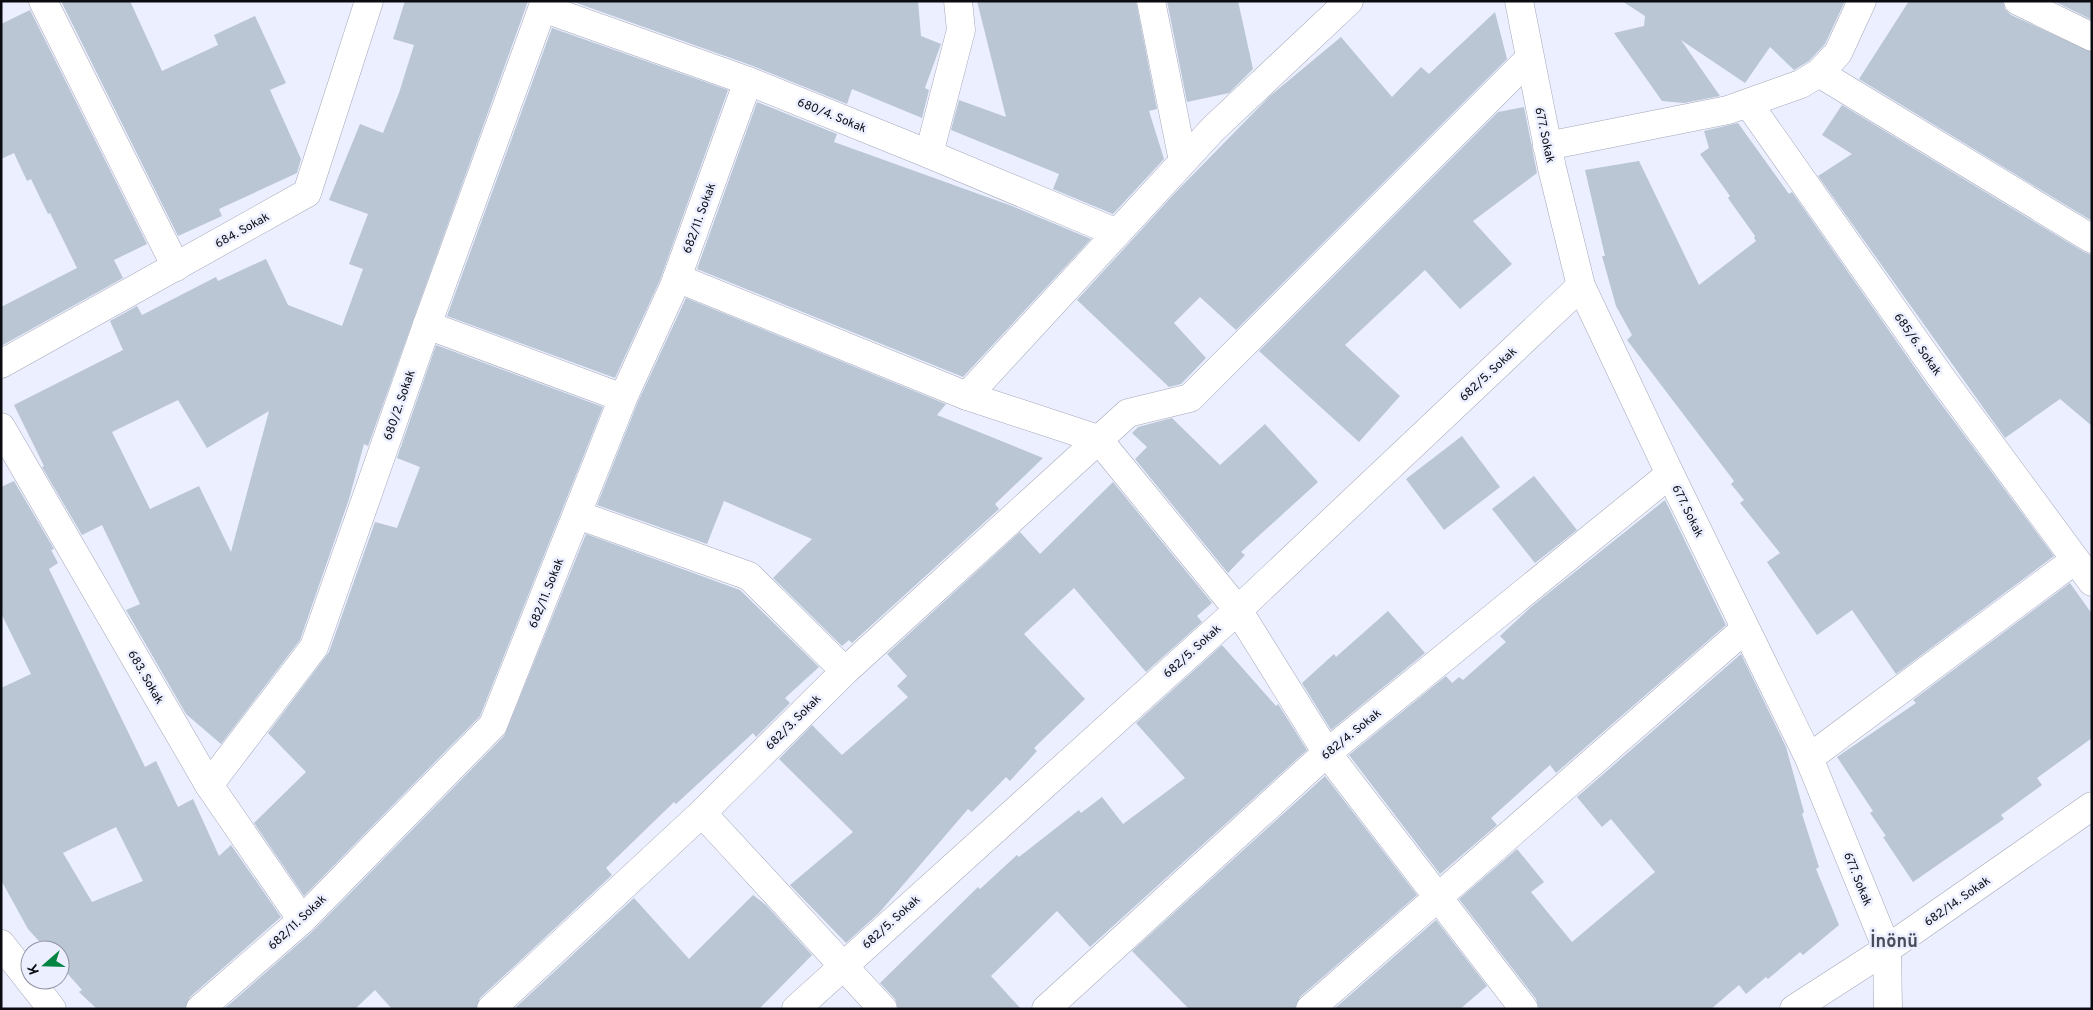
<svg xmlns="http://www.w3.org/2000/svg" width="2093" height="1010" font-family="Overpass,sans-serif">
<rect width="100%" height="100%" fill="#ebefff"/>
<g fill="#bac6d3" fill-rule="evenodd">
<path d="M61,1h69l32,70 56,-26 -4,-10 41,-19 31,67 -16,7 31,69 -4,14 -78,36 3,7 -44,20z"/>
<path d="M405,1h123l-160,445 -4,-2 -15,55 -49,141 -79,104 -35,-30 -60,-104 14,-6 -38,-79 -20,10 -40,-68 2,-1 -30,-61 109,-55 -13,-29 27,-15 5,9 74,-38 2,4 48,-22 22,46 54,21 21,-57 -14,-5 19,-50 -39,-14 31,-76 23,9 16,-40 15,-48 -21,-6zM178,400l29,48 62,-37 -38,141 -32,-66 -49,23 -38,-77z"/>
<path d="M571,1h347l3,35 20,8 -15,41 -1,3 4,2 -7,28 -70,-29 -5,15 -94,-38z"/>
<path d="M977,1h159l21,108 -8,2 15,48 -51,55 -60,-25 6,-15 -108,-44 8,-30 47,17z"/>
<path d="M1167,1h71l15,68 -24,24 -42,9z"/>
<path d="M1622,1h223l-20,43 -16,17 -15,9 -24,-23 -25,36 -64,-43 39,56 -36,7 -22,-2 -48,-68 30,-7 1,-10z"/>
<path d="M1909,1h94l2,8 6,6 81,37v169l-233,-142z"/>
<path d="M2054,1h38v19z"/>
<path d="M30,10l117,234 -33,16 9,18 -122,68v-39l76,-39 -27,-55 -2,1 -17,-35 -4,2 -13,-28 -13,6v-135z"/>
<path d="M1495,12l12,47 -271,271 -36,-33 -26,26 32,35 -25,26 -12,3 -92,-87 98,-107 95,-97 71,-59 51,60 29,-30 8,7z"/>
<path d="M552,28l176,62 -68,190 -45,98 -168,-62z"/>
<path d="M757,102l80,32 -3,8 178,64 79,33 -128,138 -266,-108z"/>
<path d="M1842,105l242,147 8,3v171l-32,-27 -55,39 -187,-262 34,-22 -30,-19z"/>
<path d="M1524,107l13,66 -64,48 39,43 -52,45 -35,-39 -80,75 55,51 -41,46 -100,-91 239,-239z"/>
<path d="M1738,123l51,71 3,-2 135,193 127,171 -158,118 -44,-64 -35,25 -50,-73 13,-9 -40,-50 4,-3 -13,-16 3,-3 -107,-141 5,-5 -16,-29 -14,-50h3l-20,-86 54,-9 60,124 57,-44 -2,-3 1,-2 -27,-38 2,-2 -30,-42 9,-6 -5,-17z"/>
<path d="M686,298l260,106 -9,11 106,43 -48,46 4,5 -147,134 -3,-3 -7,6 -69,-68 39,-39 -88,-38 -17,43 -110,-39 40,-101z"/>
<path d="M436,345l167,62 -123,309 -176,180 -50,-73 52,-51 -38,-39 61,-81 46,-130 22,6 23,-61 -23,-9z"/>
<path d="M1172,418l48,47 45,-41 53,58 -77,70 4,3 -17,18 -93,-114 12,-12 -15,-14 6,-6z"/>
<path d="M1462,436l38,51 -56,43 -38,-51z"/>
<path d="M1534,476l43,54 -42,33 -43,-54z"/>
<path d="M14,481l40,68 -3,1 7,13 -9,6 96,198 11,-6 22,46 15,-8 26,57 12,-11 50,72 -91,80 -5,12h-88l-18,-17 3,-2 -22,-25v-15h-13l-19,-21 -27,-49v-192l30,-14 -30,-61v-126zM116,827l27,54 -51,21 -29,-49z"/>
<path d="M1113,482l99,121 -15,13 5,6 -56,50 -72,-84 -50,46 61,65 -51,49 3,3 -27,30 -4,-4 -34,35 -4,-3 -89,104 -33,30 -56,-58 63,-53 -74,-73 33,-34 30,30 66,-58 -11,-11 10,-10 -20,-22 133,-122 20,22z"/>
<path d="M1665,500l61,125 -170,148 -6,-8 -59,53 6,7 -57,49 -91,-119 97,-79 6,7 7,-6 4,3 43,-38 -6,-6 31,-29z"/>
<path d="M586,534l154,56 79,77 -34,31 5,5 -34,34 -3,-4 -77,71 -2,-2 -68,66 6,7 -132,123 -4,11h-84l-17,-19 -20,19h-131l89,-78 191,-195z"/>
<path d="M2070,583l22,31v124l-55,40 5,7 -41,30 3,4 -91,63 -30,-45 3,-1 -16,-23 3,-2 -36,-54 79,-54 -3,-3z"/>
<path d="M1388,611l37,42 -94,77 -29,-47 32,-29 2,3z"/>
<path d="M1222,645l54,61 2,-2 29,46 -217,197 -33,-36 -66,65 30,33h-123l-3,-10 -15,-16 98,-96 2,2 37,-34 2,2 60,-47 2,3 21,-16 21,27 62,-46 -49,-55z"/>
<path d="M1741,654l45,93 18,65 -2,2 17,53 -3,2 23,56 -36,30 -3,-3 -32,27 -2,-2 -20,17 -7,-9 -28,24h-172l-3,-10 -77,-100 58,-50 27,33 -13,10 41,50 83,-70 -44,-53 -9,8 -25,-30z"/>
<path d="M1325,776l92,119 -117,102 -5,12h-106l-57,-58z"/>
<path d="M753,895l13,10 46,50 -53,54h-245l120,-111 55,61z"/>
<path d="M1436,920l51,66 -27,23h-126z"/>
</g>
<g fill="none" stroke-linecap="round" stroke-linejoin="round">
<defs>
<g id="minor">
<path d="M43,1l133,266"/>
<path d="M1151,1l32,160"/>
<path d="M2018,1l74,36"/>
<path d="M543,8l205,73 181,73 188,79"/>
<path d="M1819,73l273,166"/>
<path d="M1748,103l192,273 152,206"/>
<path d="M1547,146l181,-36 73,-26 18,-11 19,-20 24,-52"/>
<path d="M929,154l32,-124 -3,-29"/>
<path d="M677,278l290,118 131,43 140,171 89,143 197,256"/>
<path d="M427,325l196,73"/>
<path d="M1,364l306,-171 62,-192"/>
<path d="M967,396l246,-267 136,-128"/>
<path d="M1,427l208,358 93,135"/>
<path d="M578,515l171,61 96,95"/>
<path d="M1809,758l266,-198"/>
<path d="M209,785l105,-138 113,-322 118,-324"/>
<path d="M702,813l181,196"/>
<path d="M200,1009l102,-89 191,-195 130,-327 51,-112 74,-205"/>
<path d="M491,1009l211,-196 143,-142 283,-258 62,-15 339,-339"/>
<path d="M1046,1009l276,-252 348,-283"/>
<path d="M1310,1009l435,-380"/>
<path d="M1794,1009l93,-60"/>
</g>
<g id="tertiary">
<path d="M1519,1l33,167 29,118 89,188 139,284 78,191 1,60"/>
<path d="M1,944l51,65"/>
<path d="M1887,949l205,-143"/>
<path d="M796,1009l442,-399 343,-324"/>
</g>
</defs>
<use href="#minor" stroke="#a4a7b7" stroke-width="29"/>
<use href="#tertiary" stroke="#a4a7b7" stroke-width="29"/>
<use href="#minor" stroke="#fff" stroke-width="28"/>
<use href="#tertiary" stroke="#fff" stroke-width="28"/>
</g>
<g text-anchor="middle" stroke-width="5" stroke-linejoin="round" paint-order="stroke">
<g font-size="12" fill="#0b0c12" stroke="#ebefff">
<text transform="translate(832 115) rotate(22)" y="4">680/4. Sokak</text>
<text transform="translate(1545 135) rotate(78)" y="4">677. Sokak</text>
<text transform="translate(699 218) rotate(-70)" y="4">682/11. Sokak</text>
<text transform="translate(242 230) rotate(-29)" y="4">684. Sokak</text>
<text transform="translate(1918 344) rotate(55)" y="4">685/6. Sokak</text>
<text transform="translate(1488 374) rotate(-43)" y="4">682/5. Sokak</text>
<text transform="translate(399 405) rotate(-71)" y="4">680/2. Sokak</text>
<text transform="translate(1688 511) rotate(64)" y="4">677. Sokak</text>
<text transform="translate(546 593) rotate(-68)" y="4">682/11. Sokak</text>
<text transform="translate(1192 651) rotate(-42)" y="4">682/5. Sokak</text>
<text transform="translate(146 677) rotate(60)" y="4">683. Sokak</text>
<text transform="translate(793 722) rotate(-45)" y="4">682/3. Sokak</text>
<text transform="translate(1351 734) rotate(-39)" y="4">682/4. Sokak</text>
<text transform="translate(1858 879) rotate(68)" y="4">677. Sokak</text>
<text transform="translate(1957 901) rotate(-35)" y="4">682/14. Sokak</text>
<text transform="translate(297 922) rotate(-43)" y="4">682/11. Sokak</text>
<text transform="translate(891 922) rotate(-42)" y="4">682/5. Sokak</text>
</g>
<g font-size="18" font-weight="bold" fill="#494c59" stroke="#ebefff">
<text x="1894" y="947">İnönü</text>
</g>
</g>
<rect width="2093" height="1010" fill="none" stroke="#0b0c12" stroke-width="5"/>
<g transform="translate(45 965) rotate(250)"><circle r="24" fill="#ebefff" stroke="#9194a0"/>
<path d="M0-4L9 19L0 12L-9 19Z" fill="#048642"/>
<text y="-8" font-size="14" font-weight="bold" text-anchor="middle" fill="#0b0c12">K</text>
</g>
</svg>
